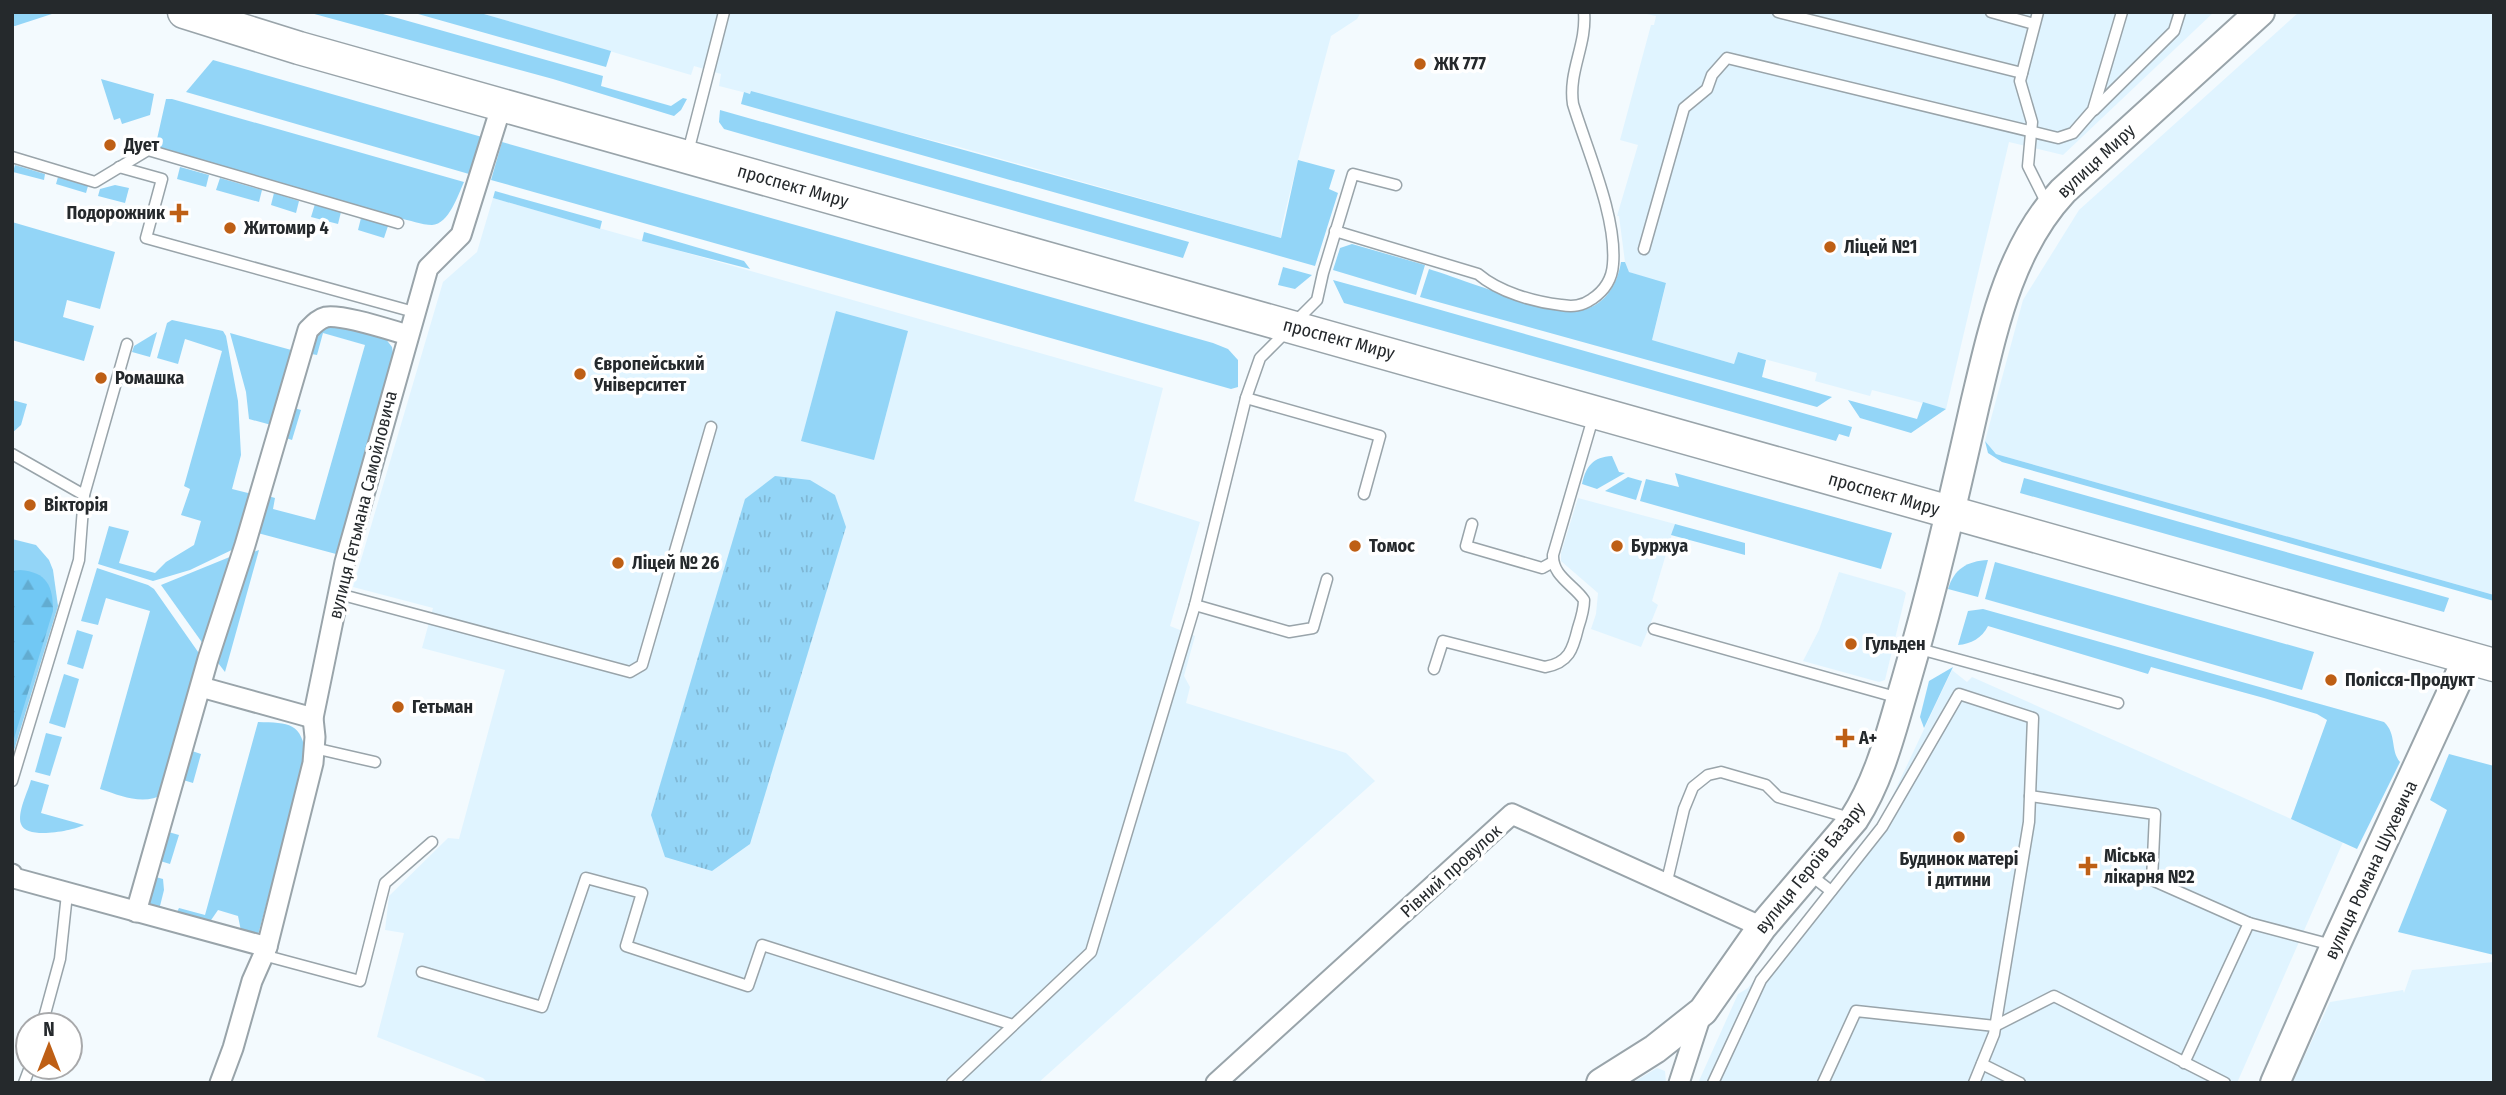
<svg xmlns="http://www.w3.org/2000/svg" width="2506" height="1095" font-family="'Fira Sans Condensed',sans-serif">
<defs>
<pattern id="forest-firs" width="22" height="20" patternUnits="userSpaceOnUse" patternTransform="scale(1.75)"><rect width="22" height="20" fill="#71c8f4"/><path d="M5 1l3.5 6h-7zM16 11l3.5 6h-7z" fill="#62acd1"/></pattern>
<pattern id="park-tufts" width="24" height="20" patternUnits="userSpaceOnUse" patternTransform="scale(1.75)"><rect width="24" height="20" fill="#93d5f7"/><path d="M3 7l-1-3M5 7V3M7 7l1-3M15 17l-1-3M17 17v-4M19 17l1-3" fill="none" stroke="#7fb7d4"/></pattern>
</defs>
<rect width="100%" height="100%" fill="#f3fafe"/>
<g fill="#e0f4ff">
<path d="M477,12h884l-4,7 -26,17 -33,124 -17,69v9l-322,-91 -240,-61 2,-12 -27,-8 -3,9z"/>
<path d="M1637,12h577l-151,143 -54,-13 -63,267 -74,-19 -2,6 -55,-15 2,-8 -79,-21 -4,12 -82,-24 14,-56 -37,-12 -4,-10 -6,-46h-2l21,-71 -18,-5 31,-115h3l2,-9z"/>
<path d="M2299,12h195v583l-498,-141 -11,-13 38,-141 56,-90z"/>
<path d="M493,198l670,190 -29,113 66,21 -30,104 25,10 -11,40 6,11 -4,16 160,50 29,28 -337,302h-550l-5,-5 -106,-41 27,-104 -19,-3 4,-34 59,-58 11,1 46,-169 -83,-22 11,-40 -80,-21 90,-305 34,-30z"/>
<path d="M1578,498l97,26 -23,77 6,4 -17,42 -50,-18 5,-15 2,-21 -37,-32v-8z"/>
<path d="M1839,572l63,18 4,3 -21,87 -6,2 -76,-21 16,-31z"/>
<path d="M1952,670l15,12 5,-5 371,165 -106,241h-539l40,-89 10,-6 135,-172z"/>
<path d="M2494,962v121h-202l38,-81 73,-12 1,3 8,-23z"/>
<path d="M1657,1068l8,3 1,12h-34z"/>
</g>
<g fill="#93d5f7">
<path d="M12,12h46l-43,14h-3z"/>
<path d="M307,12h69l227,64 -2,10 70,20 12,-8 4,1 -6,11 -7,6 -121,-37z"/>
<path d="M411,12h66l134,39 -5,16z"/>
<path d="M213,60l269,77 -13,37 -283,-82z"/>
<path d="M101,79l53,15 -4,21 -28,9 -2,-6 -6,2z"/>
<path d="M751,91l530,147 17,-78 37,10 -6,19 9,4 -23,73 -574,-162 3,-12 6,2z"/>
<path d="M166,99h6l292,83c-6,13 -15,42 -32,43 -10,0 -23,-5 -33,-7l-244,-70z"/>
<path d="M720,110l469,132 -6,16 -410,-115 -49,-14 -5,-7z"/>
<path d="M502,142l711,201 15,6 10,11v27l-7,2 -740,-209z"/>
<path d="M15,165l30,9 -1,6 -31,-8z"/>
<path d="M180,167l29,8 -3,12 -29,-8z"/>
<path d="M58,177l30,9 -2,7 -30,-9z"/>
<path d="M220,178l42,12 -3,12 -43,-12z"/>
<path d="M115,185l14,3 -4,15 -27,-7 2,-7z"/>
<path d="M495,191l107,30 -2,8 -107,-31z"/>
<path d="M274,193l25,8 -3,12 -25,-8z"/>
<path d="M315,204l26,8 -3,12 -27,-7z"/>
<path d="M361,218l27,8 -4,12 -26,-8z"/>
<path d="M12,222l103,30 -15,57 -33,-9 -4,17 31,9 -10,35 -72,-21z"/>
<path d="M644,232l100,29 6,8 -108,-28z"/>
<path d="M1352,244l73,21 -9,30 -83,-25 7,-22z"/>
<path d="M1621,262h4l4,10 37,11 -14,57 82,24 4,-12 28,8 -4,17 70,20 -15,10 -397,-110 9,-28c29,9 125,46 149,42 26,-4 39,-25 43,-49z"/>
<path d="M1283,267l29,8 -17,14 -17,-4z"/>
<path d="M1333,280l62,17 457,130 -3,10 -10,-3 -3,7 -492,-138z"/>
<path d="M836,311l72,20 -34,129 -73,-19z"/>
<path d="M172,320l51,11 3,5 12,65 3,54 -9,34 24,6 -18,52 -48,23 -37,11 -55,-17 11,-38 20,5 -10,32 36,10 11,-11 28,-17 7,-24 -20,-6 9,-26 -6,-3 38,-135 -37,-12 -7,25 -21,-6 10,-35z"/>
<path d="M326,323l56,11 10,13 1,6 -57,201 -82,-22 11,-37 10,3 -2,11 42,11 50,-175 -42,-12 -6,22 -11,-2 5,-17z"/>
<path d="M157,332l-7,25 -18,-5 2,-6z"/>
<path d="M230,333l65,18 -20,75 -26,-7 -3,-27z"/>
<path d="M12,400l15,4 -6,21 -9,8z"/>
<path d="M1848,400l69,19 6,-17 23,7 -35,24 -51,-15z"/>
<path d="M291,407l10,3 -9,30 -9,-3z"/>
<path d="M1985,441l11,13 498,141v6l-492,-139 -14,-9z"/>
<path d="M1612,456l7,16 6,1 -28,16 -15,-5c4,-18 11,-27 30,-28z"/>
<path d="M1675,473l217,60 -11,36 -241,-68 6,-22 33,8z"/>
<path d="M1628,477l14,4 -6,19 -31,-9z"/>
<path d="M2024,478l425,120 -5,14 -424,-119z"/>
<path d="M1675,524l70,19v12l-74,-20z"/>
<path d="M12,539l24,6 13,15 4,10 5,36 -46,151z"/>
<path d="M259,550l-34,122 -10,-13 33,-105z"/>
<path d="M237,554l-31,94 -45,-63z"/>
<path d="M1988,560l-10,37 -30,-8c6,-20 19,-28 40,-29z"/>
<path d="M1995,562l319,90 -12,38 -317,-91z"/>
<path d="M97,568l51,17 6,4 49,70 -39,135c-21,12 -42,2 -64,-5l50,-178 -44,-13 -8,27 -17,-4z"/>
<path d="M1983,609l401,113c13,12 6,28 16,40l-43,87 -66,-30 36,-99 -10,-6 -53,-16 -113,-31 -3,7 -160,-48c-6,12 -17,18 -30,19l10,-34z"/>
<path d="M77,630l16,5 -10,34 -16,-5z"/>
<path d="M1953,667l-29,61 -4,-11 9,-36z"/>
<path d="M64,674l15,5 -14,49 -16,-5z"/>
<path d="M258,722c31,1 44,0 48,35l-48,178 -17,-4 -3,-15 -20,-6 -11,16 -64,-17 9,-33 11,3 1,11 -4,16 17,6 2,-4 26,7z"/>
<path d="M46,733l16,4 -12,39 -15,-4z"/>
<path d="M189,750l12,4 -8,29 -13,-4z"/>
<path d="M2449,754l45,12v189l-96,-23 49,-122 -17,-10z"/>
<path d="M31,780l18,5 -8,28 43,12c-12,6 -58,15 -63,-1 -4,-12 7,-32 10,-44z"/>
<path d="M165,831l14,4 -9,29 -13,-4z"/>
</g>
<path fill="url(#forest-firs)" d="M20,570c27,2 33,16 33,41l-41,134v-174z"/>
<path fill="url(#park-tufts)" d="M775,476l35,4 25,15 11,32 -96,317 -38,27 -47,-14 -14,-42 94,-316z"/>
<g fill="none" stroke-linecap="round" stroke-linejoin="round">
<defs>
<g id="lane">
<path d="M1778,12l244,61"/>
<path d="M1991,12l43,12"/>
<path d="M2038,12l-18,69 12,41 -4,44 20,40"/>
<path d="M2094,110l80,-79 6,-19"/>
<path d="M688,152l36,-140"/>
<path d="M12,157l83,25 53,-32 250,73"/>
<path d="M119,167l43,12 -16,59 268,74"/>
<path d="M1335,231l143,43c21,18 56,28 83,31 12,2 21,1 31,-6 12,-8 20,-19 21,-35 4,-47 -26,-114 -40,-160 -5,-33 14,-59 11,-92"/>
<path d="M1644,249l40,-141 23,-19 5,-14 15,-17 331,80 15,-5 20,-23 29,-98"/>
<path d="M1296,321l21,-21 6,-27 30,-99 43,11"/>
<path d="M1286,332l-26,26 -14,40 -51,207 94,27 24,-4 14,-49"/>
<path d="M1246,398l134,38 -16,58"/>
<path d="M12,454l72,41"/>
<path d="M1472,524l-6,22 76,22 11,-6"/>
<path d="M339,594l291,78 12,-7 69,-238"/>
<path d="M1654,629l245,69"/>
<path d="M1916,648l202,55"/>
<path d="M1434,669l9,-28 102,26c24,-4 28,-18 33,-39 3,-9 6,-18 6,-28 -10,-15 -32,-24 -31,-45l40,-137"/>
<path d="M314,748l61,14"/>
<path d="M12,781l67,-221 5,-65 43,-151"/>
<path d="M2030,796l125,18 -3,66 97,43 83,22"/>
<path d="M1809,874l22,17"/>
<path d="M1666,885l18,-76 9,-22 15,-12 13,-3 45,13 12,12 72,21"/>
<path d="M263,955l97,26 25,-98 47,-41"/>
<path d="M422,972l120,35 44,-129 56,15 -16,53 122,40 14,-41 251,80"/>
<path d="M42,1025l18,-66 7,-65"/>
<path d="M2184,1063l65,-140"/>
<path d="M1982,1064l38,19"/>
<path d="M24,1083l6,-16"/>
<path d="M952,1083l139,-131 104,-347"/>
<path d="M1713,1083l48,-103 121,-153 77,-133 74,24 -4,104 -35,212 -20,49"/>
<path d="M1823,1083l33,-72 139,15 59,-30 171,87"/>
</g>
<g id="street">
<path d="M201,687l112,31"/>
<path d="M12,874l2,4 253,69"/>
<path d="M136,912l72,-253 37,-114 63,-215c5,-5 10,-11 18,-13 16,-3 64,13 82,18"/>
<path d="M220,1083l13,-35 19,-67 15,-34 46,-184 2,-26 -2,-19 32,-156 83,-294 33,-33 41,-131"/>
<path d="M1216,1083l296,-269 250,113"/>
<path d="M1679,1083l23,-71"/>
</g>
<g id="secondary">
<path d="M1601,1083l54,-34 48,-38 59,-84 92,-108c27,-42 38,-91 52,-138 27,-92 48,-184 69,-277 18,-75 34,-155 88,-213l197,-179"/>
<path d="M2275,1083l60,-137 133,-289"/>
</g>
<path id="primary" d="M184,12l115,36 2195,617"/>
</defs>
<use href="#lane" stroke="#99a4aa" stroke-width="13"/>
<use href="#street" stroke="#99a4aa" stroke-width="23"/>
<use href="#secondary" stroke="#99a4aa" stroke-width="32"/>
<use href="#primary" stroke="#99a4aa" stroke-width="35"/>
<use href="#lane" stroke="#fff" stroke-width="10"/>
<use href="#street" stroke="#fff" stroke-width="19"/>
<use href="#secondary" stroke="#fff" stroke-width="28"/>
<use href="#primary" stroke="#fff" stroke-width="32"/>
</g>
<g fill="#be5f15" stroke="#fff" stroke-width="2.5">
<circle cx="1420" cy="64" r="7"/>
<circle cx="110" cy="145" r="7"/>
<path d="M175.5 202.5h7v7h7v7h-7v7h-7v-7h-7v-7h7z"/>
<circle cx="230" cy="228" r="7"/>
<circle cx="1830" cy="247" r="7"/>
<circle cx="580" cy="374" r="7"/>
<circle cx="101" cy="378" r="7"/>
<circle cx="30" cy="505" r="7"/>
<circle cx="1355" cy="546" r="7"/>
<circle cx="1617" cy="546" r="7"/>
<circle cx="618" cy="563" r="7"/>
<circle cx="1851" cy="644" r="7"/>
<circle cx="2331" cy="680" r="7"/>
<circle cx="398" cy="707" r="7"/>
<path d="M1841.5 727.5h7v7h7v7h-7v7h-7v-7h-7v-7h7z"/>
<circle cx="1959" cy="837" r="7"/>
<path d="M2084.5 855.5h7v7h7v7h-7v7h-7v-7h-7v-7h7z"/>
</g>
<g text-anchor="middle" stroke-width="7" stroke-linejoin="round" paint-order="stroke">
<g font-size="18" font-weight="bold" fill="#25292c" stroke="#fff" text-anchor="start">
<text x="1434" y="70">ЖК 777</text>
<text x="124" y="151">Дует</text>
<text x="165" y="219" text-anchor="end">Подорожник</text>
<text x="244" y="234">Житомир 4</text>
<text x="1844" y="253">Ліцей №1</text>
<text x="594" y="370">Європейський<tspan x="594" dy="21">Університет</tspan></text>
<text x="115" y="384">Ромашка</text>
<text x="44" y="511">Вікторія</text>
<text x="1369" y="552">Томос</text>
<text x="1631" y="552">Буржуа</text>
<text x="632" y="569">Ліцей № 26</text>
<text x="1865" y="650">Гульден</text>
<text x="2345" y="686">Полісся-Продукт</text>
<text x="412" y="713">Гетьман</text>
<text x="1859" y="744">A+</text>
<text x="2104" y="862">Міська<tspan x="2104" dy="21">лікарня №2</tspan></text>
<text x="1959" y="865" text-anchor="middle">Будинок матері<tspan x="1959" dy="21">і дитини</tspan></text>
</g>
<g font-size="18" fill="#25292c" stroke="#fff">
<text transform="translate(2096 161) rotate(-43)" y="6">вулиця Миру</text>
<text transform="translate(793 186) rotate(16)" y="6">проспект Миру</text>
<text transform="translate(1339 339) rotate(15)" y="6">проспект Миру</text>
<text transform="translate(1884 494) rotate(16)" y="6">проспект Миру</text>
<text transform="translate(363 505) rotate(-76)" y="6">вулиця Гетьмана Самойловича</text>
<text transform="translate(1810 868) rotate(-51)" y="6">вулиця Героїв Базару</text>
<text transform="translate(2371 870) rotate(-65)" y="6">вулиця Романа Шухевича</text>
<text transform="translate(1451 871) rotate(-42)" y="6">Рівний провулок</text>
</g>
</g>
<rect width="2506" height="1095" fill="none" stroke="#25292c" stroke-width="28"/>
<g transform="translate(49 1046)"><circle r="33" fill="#ffffff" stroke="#a8a9ab" stroke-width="2"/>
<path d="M0-5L12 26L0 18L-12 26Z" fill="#be5f15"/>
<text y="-10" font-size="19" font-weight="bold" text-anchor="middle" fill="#25292c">N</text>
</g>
</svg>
